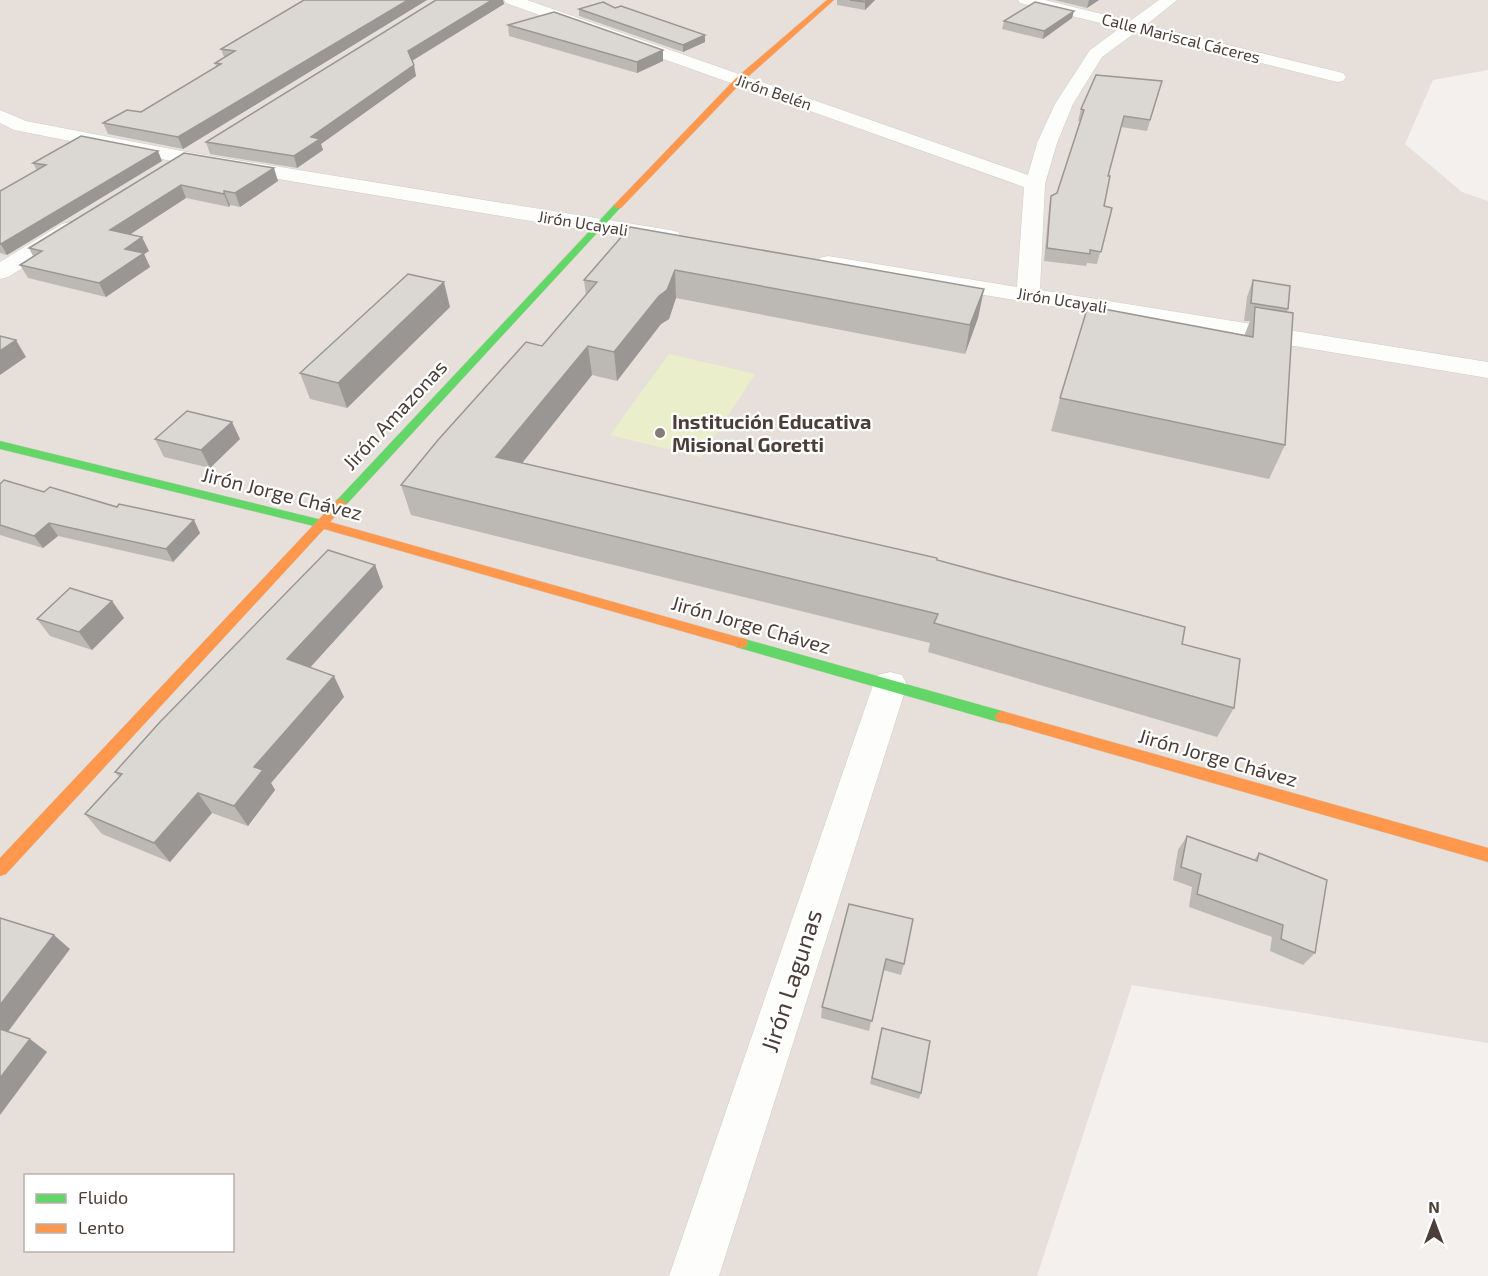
<svg xmlns="http://www.w3.org/2000/svg" width="1488" height="1276" font-family="'Exo 2',sans-serif">
<rect width="100%" height="100%" fill="#f3f0ed"/>
<path fill="#e7e0da" fill-rule="evenodd" d="M0,0h1488v70l-55,10 -28,64 57,48 26,9v842l-356,-58 -95,291h-1037zM26,1176h206v74h-206z"/>
<path fill="#ebeecb" d="M669,354l86,20 -54,83 -91,-22z"/>
<g fill="none" stroke-linecap="round" stroke-linejoin="round">
<defs>
<g id="street">
<path d="M504,0h23l501,175 9,-32 18,-39 35,-54 30,-22 -100,-25 -2,-3h27l85,21 29,-21h18l-31,25 197,48 3,4 -3,4 -6,1 -201,-50 -34,25 -29,47 -16,39 -12,41 -5,106 448,72v16l-668,-110 -3,-5 3,-5 8,-2 189,31 7,-100 -518,-184z"/>
<path d="M0,110l26,11 161,31 483,78 8,2 3,5 -3,5 -8,2 -483,-80 -173,-34 -14,-7z"/>
<path d="M70,222l8,2 3,5 -3,5 -70,43 -8,2v-17l62,-38z"/>
<path d="M890,672l12,3 5,10 -188,591h-50l204,-591 5,-10z"/>
</g>
<g id="fast">
<path d="M615,204l7,2 -277,300h-8l-2,-3 2,-3z"/>
<path d="M0,441l322,79 6,4 -6,4 -322,-79z"/>
<path d="M741,638l261,73 5,2 2,4 -2,4 -5,2 -266,-76 -2,-4 2,-4z"/>
</g>
<g id="slow">
<path d="M827,0h7l-92,82 -121,126h-6v-4l121,-126z"/>
<path d="M341,499l6,4 -17,19 411,116 5,1 2,4 -2,4 -5,1 -417,-119 -318,345 -6,2v-18l337,-358z"/>
<path d="M1002,711l486,137v14l-491,-141 -2,-4 2,-4z"/>
</g>
</defs>
<use href="#street" stroke="#d0ccc9" stroke-width="1"/>
<use href="#fast" stroke="#d4ccc5" stroke-width="1"/>
<use href="#slow" stroke="#d4ccc5" stroke-width="1"/>
<use href="#street" fill="#fdfdfc" fill-rule="evenodd"/>
<use href="#fast" fill="#63d668" fill-rule="evenodd"/>
<use href="#slow" fill="#ff974d" fill-rule="evenodd"/>
</g>
<g fill="#bcb9b5">
<path d="M304,0h123l-244,149 -75,-15 -5,-11 38,-11 75,-45 -1,-4 9,-6 -3,-8z"/>
<path d="M436,0h67l1,4 -92,57 4,15 -95,68 2,6 -26,18 -87,-14 -4,-12z"/>
<path d="M837,0h38l-10,10 -28,-5z"/>
<path d="M1054,0h45l-12,8z"/>
<path d="M615,8l90,27v7l-22,10 -104,-36v-7z"/>
<path d="M1072,18l-29,21 -41,-10 2,-8z"/>
<path d="M508,25l155,25v11l-26,12 -128,-37z"/>
<path d="M1162,81l-15,50 -26,-4 -13,49 -4,30 8,2 -15,56 -10,-1 -1,3 -42,-5 5,-53 2,-12 6,-3 23,-72h-2l3,-12z"/>
<path d="M184,153l94,28 -38,26 -10,-2 -1,2 -43,-9 -56,36 19,17 -5,3 6,13 -44,30 -78,-19 -8,-13 13,-9 -4,-8z"/>
<path d="M162,161l-155,94 -7,-2v-62l37,-20 -4,-8z"/>
<path d="M630,227l354,62 -6,29 -13,36 -289,-56 -7,21 -8,5 -44,57 -25,-6 -70,88 415,97 245,84 52,64 -17,29 -289,-85 2,-9 -519,-128 -10,-30 141,-139 44,-50 -2,-16z"/>
<path d="M1253,280l35,29 -1,3 -2,133 -16,34 -218,-48 9,-33 184,-62 6,-15h-6l3,-24z"/>
<path d="M450,307l-103,101 -37,-9 -10,-26z"/>
<path d="M155,439h85l-30,29 -46,-11z"/>
<path d="M0,484l44,8 156,41 -27,29 -115,-26 -15,12 -43,-13z"/>
<path d="M375,565l8,22 -73,80 34,30 -73,86 4,7 -27,36 -36,-13 -42,49 -68,-28 -17,-20 34,-37 -4,-5z"/>
<path d="M112,601l12,17 -32,32 -42,-14 -13,-17z"/>
<path d="M1187,836l67,24 5,-7 56,100 -12,12 -33,-14 2,-14 -83,-30 3,-20 -19,-7 5,-30z"/>
<path d="M849,904l55,60 -3,11 -18,-5 -14,61 -48,-13 1,-11z"/>
<path d="M880,1035l41,58 -2,6 -49,-15z"/>
</g>
<g fill="#999694">
<path d="M408,0h19l-244,149 -5,-12z"/>
<path d="M492,0h11l1,4 -94,58 -2,-11z"/>
<path d="M868,0h7l-10,10v-8z"/>
<path d="M1089,0h10l-12,8z"/>
<path d="M1074,11l-2,7 -29,21 1,-8z"/>
<path d="M705,35v7l-22,10v-7z"/>
<path d="M663,50v11l-26,12v-11z"/>
<path d="M414,65l2,11 -95,68 2,6 -26,18 -3,-12 17,-19z"/>
<path d="M158,151l4,10 -155,94 -6,-11z"/>
<path d="M274,168l4,13 -38,26 -5,-14z"/>
<path d="M181,185l5,13 -69,45 -7,-13z"/>
<path d="M224,191l6,14 -1,2 -5,-13z"/>
<path d="M142,237l7,14 -5,3 6,13 -44,30 -7,-14 26,-34z"/>
<path d="M675,270l1,28 -7,21 -8,5 -44,57 -3,-29z"/>
<path d="M444,282l6,25 -103,101 -9,-25z"/>
<path d="M984,289l-6,29 -13,36 5,-29z"/>
<path d="M16,340l10,17 -26,18v-24z"/>
<path d="M588,346l4,29 -89,112 -7,-30z"/>
<path d="M232,422l8,17 -30,29 -9,-18z"/>
<path d="M194,520l6,13 -27,29 -7,-13z"/>
<path d="M49,523l9,13 -15,12 -9,-12z"/>
<path d="M375,565l8,22 -85,94 -11,-22z"/>
<path d="M112,601l12,17 -32,32 -13,-18z"/>
<path d="M334,676l10,21 -73,86 4,7 -27,36 -14,-20 20,-39z"/>
<path d="M198,793l14,20 -42,49 -16,-19z"/>
<path d="M54,935l16,14 -66,88 -4,-3v-29z"/>
<path d="M30,1039l17,13 -47,63v-37z"/>
</g>
<g fill="#dbd7d3" stroke="#999694" stroke-width="1.5">
<path d="M304,0h104l-230,137 -75,-14 24,-13 14,2 80,-48 -6,-1 20,-12 -14,-2z"/>
<path d="M436,0h56l-84,51 6,14 -103,72 9,2 -26,17 -88,-14z"/>
<path d="M850,0h18l-3,2z"/>
<path d="M603,2l12,6 6,-2 84,29 -22,10 -104,-36z"/>
<path d="M1035,2l39,9 -30,20 -40,-10z"/>
<path d="M554,12l109,38 -26,12 -129,-37z"/>
<path d="M1096,75l66,6 -12,39 -26,-4 -16,60h2l-6,30 8,2 -11,44 -11,-2v4l-43,-6 4,-52 6,-3 27,-83 -3,-1z"/>
<path d="M81,136l77,15 -157,93h-1v-53l46,-26 -13,-2z"/>
<path d="M184,153l90,15 -39,25 -11,-2v3l-43,-9 -71,45 32,7 -17,12 19,4 -45,30 -79,-18 22,-14 -13,-3z"/>
<path d="M630,227l354,62 -14,36 -295,-55 -8,20 -8,6 -45,56 -26,-6 -92,111 441,101v2l248,67 -3,17 58,15 -6,49 -300,-85 4,-9 -537,-129 37,-45 88,-98 16,4 55,-64 -13,-2z"/>
<path d="M408,274l36,8 -106,101 -38,-10z"/>
<path d="M1253,280l37,6 -2,23 -37,-6z"/>
<path d="M1088,306l165,31 2,-30 38,6 -8,132 -225,-47z"/>
<path d="M0,336l16,4 -16,11z"/>
<path d="M187,411l45,11 -31,28 -46,-11z"/>
<path d="M4,480l40,12 6,-5 67,20 2,-3 75,16 -28,29 -117,-26 -15,13 -34,-11v-41z"/>
<path d="M328,550l47,15 -88,94 47,17 -80,91 9,3 -29,36 -36,-13 -44,50 -69,-29 37,-40 -7,-2 45,-50z"/>
<path d="M70,588l42,13 -33,31 -42,-13z"/>
<path d="M1187,836l70,25 2,-8 68,27 -12,73 -34,-14 2,-14 -86,-31 4,-20 -20,-7z"/>
<path d="M849,904l64,15 -9,45 -18,-5 -14,62 -50,-14z"/>
<path d="M0,918l54,17 -54,70z"/>
<path d="M882,1028l48,13 -9,52 -49,-15z"/>
<path d="M0,1029l30,10 -30,39z"/>
</g>
<circle fill="#867c77" stroke="#fff" stroke-width="2" cx="660" cy="433" r="6"/>
<g text-anchor="middle" stroke-width="4.5" stroke-linejoin="round" paint-order="stroke">
<g font-size="16" fill="#4b3d37" stroke="#fff">
<text transform="translate(1181 38) rotate(14)" y="6">Calle Mariscal Cáceres</text>
<text transform="translate(774 92) rotate(19)" y="6">Jirón Belén</text>
<text transform="translate(583 223) rotate(9)" y="6">Jirón Ucayali</text>
<text transform="translate(1062 300) rotate(9)" y="6">Jirón Ucayali</text>
</g>
<g font-size="20" fill="#4b3d37" stroke="#fff">
<text transform="translate(395 415) rotate(-47)" y="7">Jirón Amazonas</text>
<text transform="translate(282 494) rotate(14)" y="7">Jirón Jorge Chávez</text>
<text transform="translate(751 625) rotate(16)" y="7">Jirón Jorge Chávez</text>
<text transform="translate(1218 758) rotate(16)" y="7">Jirón Jorge Chávez</text>
</g>
<g font-size="20" font-weight="bold" fill="#4b3d37" stroke="#fff" text-anchor="start">
<text x="672" y="429">Institución Educativa<tspan x="672" dy="23">Misional Goretti</tspan></text>
</g>
<g font-size="24" fill="#4b3d37" stroke="#fff">
<text transform="translate(792 981) rotate(-72)" y="8">Jirón Lagunas</text>
</g>
</g>
<rect x="24" y="1174" width="210" height="78" fill="#ffffff" stroke="#b7b1af" stroke-width="1.5"/>
<rect x="36" y="1194" width="30" height="9" fill="#63d668" stroke="#b7b1af" stroke-width="1.5"/>
<text x="78" y="1204" font-size="18" fill="#4b3d37">Fluido</text>
<rect x="36" y="1224" width="30" height="9" fill="#ff974d" stroke="#b7b1af" stroke-width="1.5"/>
<text x="78" y="1234" font-size="18" fill="#4b3d37">Lento</text>
<g transform="translate(1434 1222)" stroke="#ffffff" stroke-width="4.5" paint-order="stroke">
<path d="M0-4.5L10 22L0 15L-10 22Z" fill="#4b3d37"/>
<text y="-9" font-size="16" font-weight="bold" text-anchor="middle" fill="#4b3d37">N</text>
</g>
</svg>
